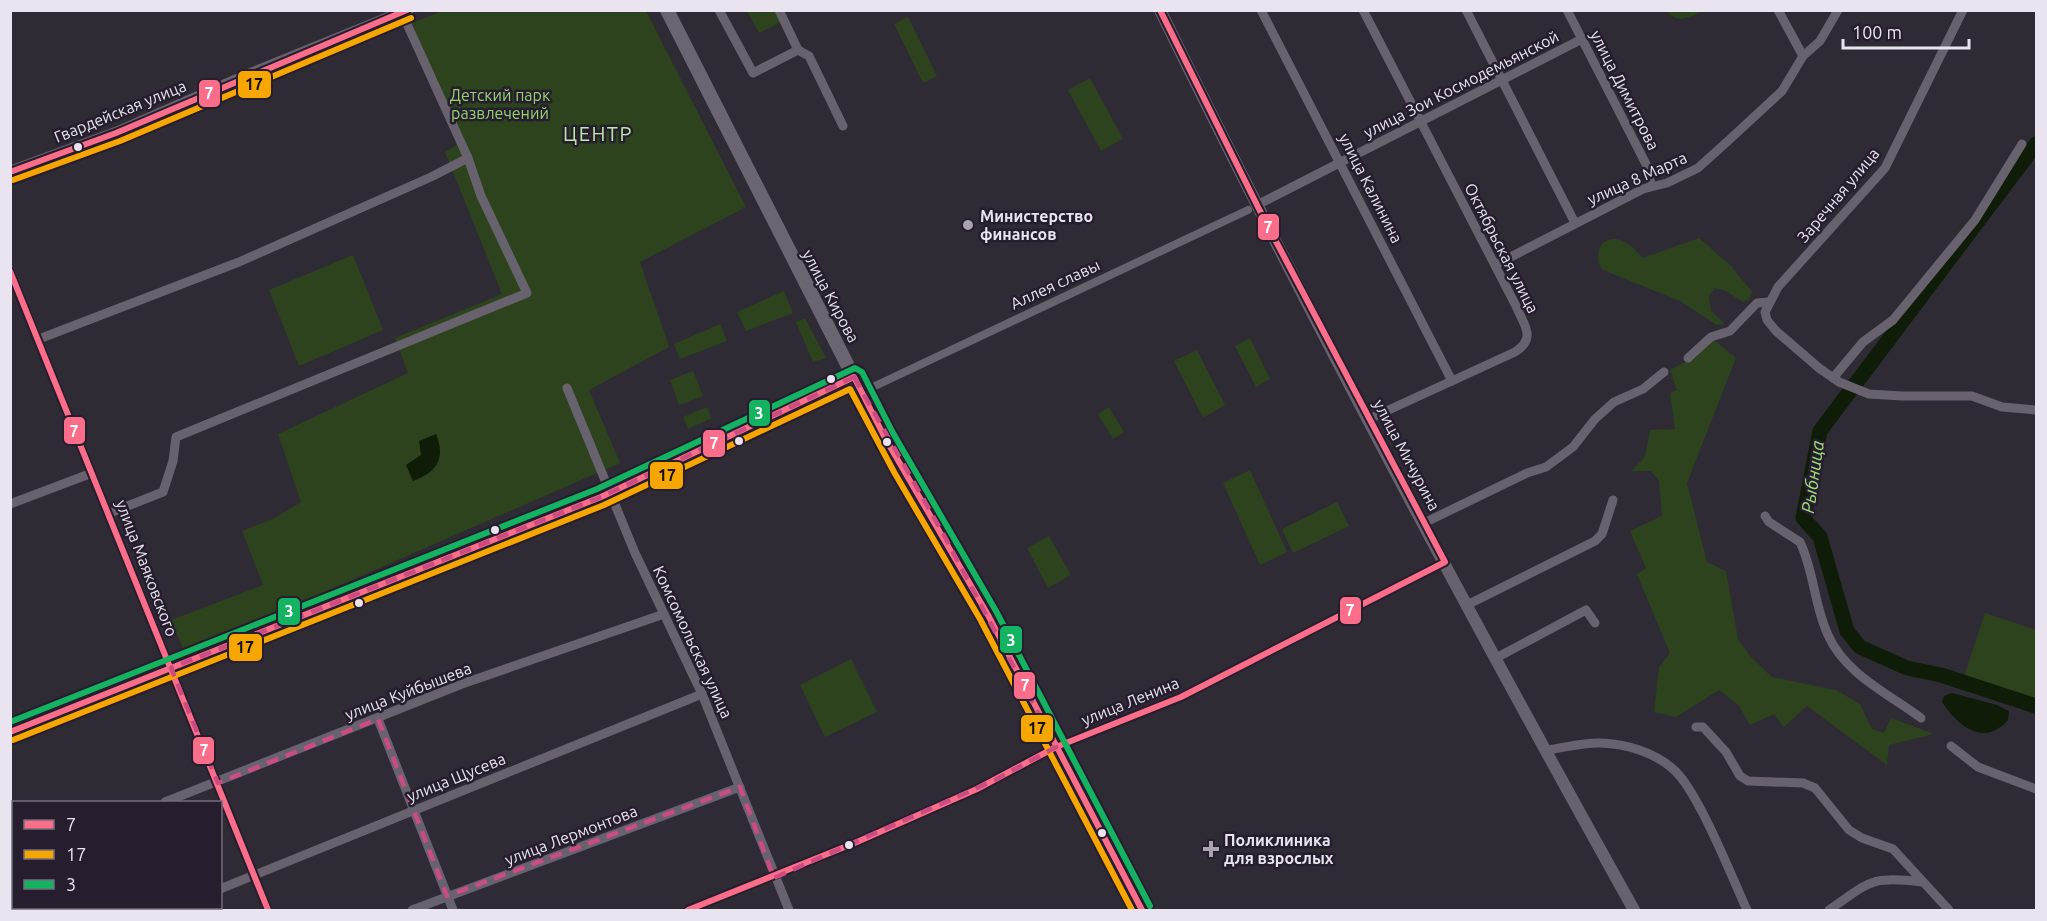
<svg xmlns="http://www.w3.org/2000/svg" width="2047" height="921" font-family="Ubuntu,sans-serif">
<rect width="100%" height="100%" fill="#2f2b34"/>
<g fill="#2c431d">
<path d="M442,11h204l100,196 -106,55 29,85 -80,43 31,73 -435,190 -14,-33 92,-35 -21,-54 31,-12 28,-17 -23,-68 130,-61 -13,-35 107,-44 -57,-142 14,-8 -47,-121z"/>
<path d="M747,11h28l6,11 -22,11z"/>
<path d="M1667,11h35c-12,7 -25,13 -35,0z"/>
<path d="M908,17l29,59 -14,7 -29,-59z"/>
<path d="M1090,78l33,61 -22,12 -33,-61z"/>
<path d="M1699,238l32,28 21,26 -3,8 -6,2 -17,-11 -11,-3 -6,8 2,15 14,13 -8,1 -37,-24 -77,-31c-10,-10 -5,-33 13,-31 11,1 20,12 27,19z"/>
<path d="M353,255l30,75 -84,36 -30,-76z"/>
<path d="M784,291l9,22 -47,18 -9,-19z"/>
<path d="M805,318l21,40 -13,4 -17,-40z"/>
<path d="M720,324l7,17 -47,18 -6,-15z"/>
<path d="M1250,338l20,41 -14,8 -21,-41z"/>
<path d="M1714,340l22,18 -49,125 20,79 19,9 12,68 13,18 21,20 64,13 24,14 12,25 12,4 7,-15 43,16 -45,11 -2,20 -80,-59 -23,21 -10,-13 -24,11 -11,-19 -20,-16 -43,27 -22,-5 5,-45 11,-14 -33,-79 9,-6 -16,-37 32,-15 -3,-35 -8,-10h-20l14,-14 5,-27 25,-1 -5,-36 7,-3 -7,-20 27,-14z"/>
<path d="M1197,350l28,55 -22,13 -29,-57z"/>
<path d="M693,371l10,25 -24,9 -9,-25z"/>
<path d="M707,407l5,11 -24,11 -5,-12z"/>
<path d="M1109,407l15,25 -11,7 -15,-25z"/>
<path d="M1250,470l37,82 -27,13 -37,-82z"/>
<path d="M1337,502l12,24 -56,27 -11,-24z"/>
<path d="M1049,536l22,39 -23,13 -21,-40z"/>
<path d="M1985,613l51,17v71l-72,-25z"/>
<path d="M851,659l26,53 -52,25 -25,-52z"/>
</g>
<g fill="#0f1c07">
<path d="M436,434c10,25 1,38 -23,47l-7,-16 15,-10 -2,-14z"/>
<path d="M1952,693l45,12 12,6 -1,9c-25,28 -51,5 -66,-18l2,-6z"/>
</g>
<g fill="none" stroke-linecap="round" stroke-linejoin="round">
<path stroke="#0f1c07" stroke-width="15" d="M2036,144l-216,287 -17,87 17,19 27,94 13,16 47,21 34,7 95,31"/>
<path stroke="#68626e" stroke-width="8" d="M875,386l373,-176"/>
<g stroke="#68626e" stroke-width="9">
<path d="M719,10l34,63 45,-23 11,6 34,70"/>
<path d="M779,10l19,40"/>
<path d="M1261,10l191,371"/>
<path d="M1363,10l153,296c8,19 21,32 -1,46l-146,67"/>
<path d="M1466,10l109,213"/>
<path d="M1567,10l81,158 3,18"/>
<path d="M1778,10l25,46"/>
<path d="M1963,10l-78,158 -107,119 -13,25 2,8 9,11 43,37 20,14 30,12 33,2h70l30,11 34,3"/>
<path d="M1257,205l325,-166"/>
<path d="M1495,265l148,-76 24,-6 31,-15 31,-28 53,-49 21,-35 17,-15 18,-31"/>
<path d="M10,270l258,640"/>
<path d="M39,339l200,-77 192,-85 37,-19"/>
<path d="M1688,358l23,-21 19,-6 27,-28 11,-1"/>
<path d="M1833,378l30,-36 30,-22 82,-100 47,-76"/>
<path d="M567,388l68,165 67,141 87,216"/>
<path d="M10,504l82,-31"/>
<path d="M110,513l53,-21 10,-31 3,-24 351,-144 -46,-97 -13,-38 -66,-145"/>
<path d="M1765,516l4,6 31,20c14,29 14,63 28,93 17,39 61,59 93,83"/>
<path d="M1424,523l103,-50 19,-6 27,-20 22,-28 19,-17 29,-13 21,-17"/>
<path d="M1467,605l128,-64 7,-7 11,-34"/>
<path d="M1496,658l90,-48 9,13"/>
<path d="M378,719l75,191"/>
<path d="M1696,727h7l23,25 14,24 8,5 55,2 12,5 34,42 13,8 31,11 56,61"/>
<path d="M1951,746l27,21 58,22"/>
<path d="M1547,750c17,-2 37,-8 54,-7 25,1 53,9 72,26 25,21 59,109 74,141"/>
<path d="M165,802l297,-118 202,-70"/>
<path d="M10,860l4,-1"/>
<path d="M220,889l482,-195"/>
<path d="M167,910l7,-2"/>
<path d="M412,910l328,-123"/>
<path d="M688,910l169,-68 120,-53 79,-42 125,-50 264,-135"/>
<path d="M1829,910c41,-28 41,-35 93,-28"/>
</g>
<g stroke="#68626e" stroke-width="12">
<path d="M1160,10c149,305 309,605 474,900"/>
<path d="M10,172l106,-39 130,-57 162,-66"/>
<path d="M10,732l591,-235 253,-120"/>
</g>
<path stroke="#6b6571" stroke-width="14" d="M667,10l214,421 64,106 44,81 153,292"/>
<defs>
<g id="bus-1">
<path d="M10,172l106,-39 291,-123"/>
<path d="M10,271l258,639"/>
<path d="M10,732l591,-235 253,-120 31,61 103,177 154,295"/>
<path d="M688,910l169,-68 120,-53 79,-42 125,-50 264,-135 -185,-351 -100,-201"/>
</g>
<g id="bus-2">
<path d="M13,180l107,-39 291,-123"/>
<path d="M13,740l591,-235 246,-116 44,83 86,147 152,291"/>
</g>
<path id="bus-3" d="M10,722l587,-233 258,-121 7,4 31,61 103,178 154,295"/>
</defs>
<use href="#bus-1" stroke="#261d2e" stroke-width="10"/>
<use href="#bus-2" stroke="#261d2e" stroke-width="10"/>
<use href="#bus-3" stroke="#261d2e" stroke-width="10"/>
<use href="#bus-1" stroke="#fb6d88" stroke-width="6"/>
<use href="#bus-2" stroke="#f7a600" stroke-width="6"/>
<use href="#bus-3" stroke="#13b361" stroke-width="6"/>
</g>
<path fill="none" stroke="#cc4b80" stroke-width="4.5" stroke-dasharray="12 8" stroke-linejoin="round" d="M854,377l91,160 111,210 -61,33 -221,98 -34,-91 -293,109 -69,-177 -160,64 -47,-115 430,-171z"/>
<g fill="#e9e4ef" stroke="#261d2e" stroke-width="2">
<circle cx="78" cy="147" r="5"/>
<circle cx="831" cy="379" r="5"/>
<circle cx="739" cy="441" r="5"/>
<circle cx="887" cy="442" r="5"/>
<circle cx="495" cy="530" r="5"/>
<circle cx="359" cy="603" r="5"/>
<circle cx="1102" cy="833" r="5"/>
<circle cx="849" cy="845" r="5"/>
</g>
<g fill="#a8a3ae" stroke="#261d2e" stroke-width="2">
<circle cx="968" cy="225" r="6"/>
<path d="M1208 840h6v6h6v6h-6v6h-6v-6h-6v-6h6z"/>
</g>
<g text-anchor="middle" stroke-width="5" stroke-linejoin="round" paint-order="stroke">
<g font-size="16" fill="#e9e4ef" stroke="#261d2e">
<text transform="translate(1461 84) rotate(-27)" y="6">улица Зои Космодемьянской</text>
<text transform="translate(1625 90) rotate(63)" y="6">улица Димитрова</text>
<text transform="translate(120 111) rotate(-22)" y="6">Гвардейская улица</text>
<text transform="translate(1637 178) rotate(-24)" y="6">улица 8 Марта</text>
<text transform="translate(1371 188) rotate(63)" y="6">улица Калинина</text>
<text transform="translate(1838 195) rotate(-50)" y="6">Заречная улица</text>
<text transform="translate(1502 248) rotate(63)" y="6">Октябрьская улица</text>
<text transform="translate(1055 284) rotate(-25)" y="6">Аллея славы</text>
<text transform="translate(831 296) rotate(62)" y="6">улица Кирова</text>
<text transform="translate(1407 455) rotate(62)" y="6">улица Мичурина</text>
<text transform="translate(147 568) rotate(69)" y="6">улица Маяковского</text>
<text transform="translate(693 642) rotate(65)" y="6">Комсомольская улица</text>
<text transform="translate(408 691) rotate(-21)" y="6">улица Куйбышева</text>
<text transform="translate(1130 701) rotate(-22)" y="6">улица Ленина</text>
<text transform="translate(456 777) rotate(-22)" y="6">улица Щусева</text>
<text transform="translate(571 835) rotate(-21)" y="6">улица Лермонтова</text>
</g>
<g font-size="16" fill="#95d46d" stroke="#261d2e">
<text x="500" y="101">Детский парк<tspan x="500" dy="18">развлечений</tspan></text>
</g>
<g font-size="16" font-weight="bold" fill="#e9e4ef" stroke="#261d2e" text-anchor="start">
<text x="980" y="222">Министерство<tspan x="980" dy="18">финансов</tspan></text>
<text x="1224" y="846">Поликлиника<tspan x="1224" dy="18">для взрослых</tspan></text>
</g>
<g font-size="18" font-style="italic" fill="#a1e179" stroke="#261d2e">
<text transform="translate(1813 477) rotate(-82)" y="6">Рыбница</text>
</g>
<g font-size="20" letter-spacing="1.5" fill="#bce7a4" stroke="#261d2e">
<text x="598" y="141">ЦЕНТР</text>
</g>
</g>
<g stroke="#261d2e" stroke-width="2">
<rect x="237" y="70" width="35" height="29" rx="6" fill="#f7a600"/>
<rect x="198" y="79" width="23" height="29" rx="6" fill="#fb6d88"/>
<rect x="1257" y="213" width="23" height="28" rx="6" fill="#fb6d88"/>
<rect x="748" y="399" width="23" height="28" rx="6" fill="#13b361"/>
<rect x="63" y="416" width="23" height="29" rx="6" fill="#fb6d88"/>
<rect x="702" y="429" width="24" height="29" rx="6" fill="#fb6d88"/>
<rect x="649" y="461" width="35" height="29" rx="6" fill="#f7a600"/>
<rect x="1339" y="596" width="23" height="29" rx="6" fill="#fb6d88"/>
<rect x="277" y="597" width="24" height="29" rx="6" fill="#13b361"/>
<rect x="999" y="625" width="24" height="29" rx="6" fill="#13b361"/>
<rect x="228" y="633" width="35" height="29" rx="6" fill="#f7a600"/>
<rect x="1013" y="671" width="23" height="29" rx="6" fill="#fb6d88"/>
<rect x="1020" y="714" width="34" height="29" rx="6" fill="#f7a600"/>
<rect x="192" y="736" width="23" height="29" rx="6" fill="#fb6d88"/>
</g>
<g font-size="16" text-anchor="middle" font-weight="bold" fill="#fff">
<text x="209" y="99">7</text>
<text x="1268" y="233">7</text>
<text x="759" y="419">3</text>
<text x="74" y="437">7</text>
<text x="714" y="449">7</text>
<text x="1350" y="616">7</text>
<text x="289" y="617">3</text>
<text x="1011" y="646">3</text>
<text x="1025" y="691">7</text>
<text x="204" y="756">7</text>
</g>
<g font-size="16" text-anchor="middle" font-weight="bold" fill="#111">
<text x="254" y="90">17</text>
<text x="667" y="481">17</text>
<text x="245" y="653">17</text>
<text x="1037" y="734">17</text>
</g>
<rect width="2047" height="921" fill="none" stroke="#e9e4ef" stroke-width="24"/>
<rect x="12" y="801" width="210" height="108" fill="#261d2e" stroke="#746d7b" stroke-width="1.5"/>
<rect x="24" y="820" width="30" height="9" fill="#fb6d88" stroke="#746d7b" stroke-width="1.5"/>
<text x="66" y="831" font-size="18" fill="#e9e4ef">7</text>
<rect x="24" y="850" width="30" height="9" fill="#f7a600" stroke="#746d7b" stroke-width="1.5"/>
<text x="66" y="861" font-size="18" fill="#e9e4ef">17</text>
<rect x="24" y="880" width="30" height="9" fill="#13b361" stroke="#746d7b" stroke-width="1.5"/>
<text x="66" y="891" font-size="18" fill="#e9e4ef">3</text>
<path d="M1843 39v9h126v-9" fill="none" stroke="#e9e4ef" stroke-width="3"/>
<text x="1852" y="39" font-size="18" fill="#e9e4ef" stroke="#261d2e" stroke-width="4.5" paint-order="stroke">100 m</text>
</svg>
